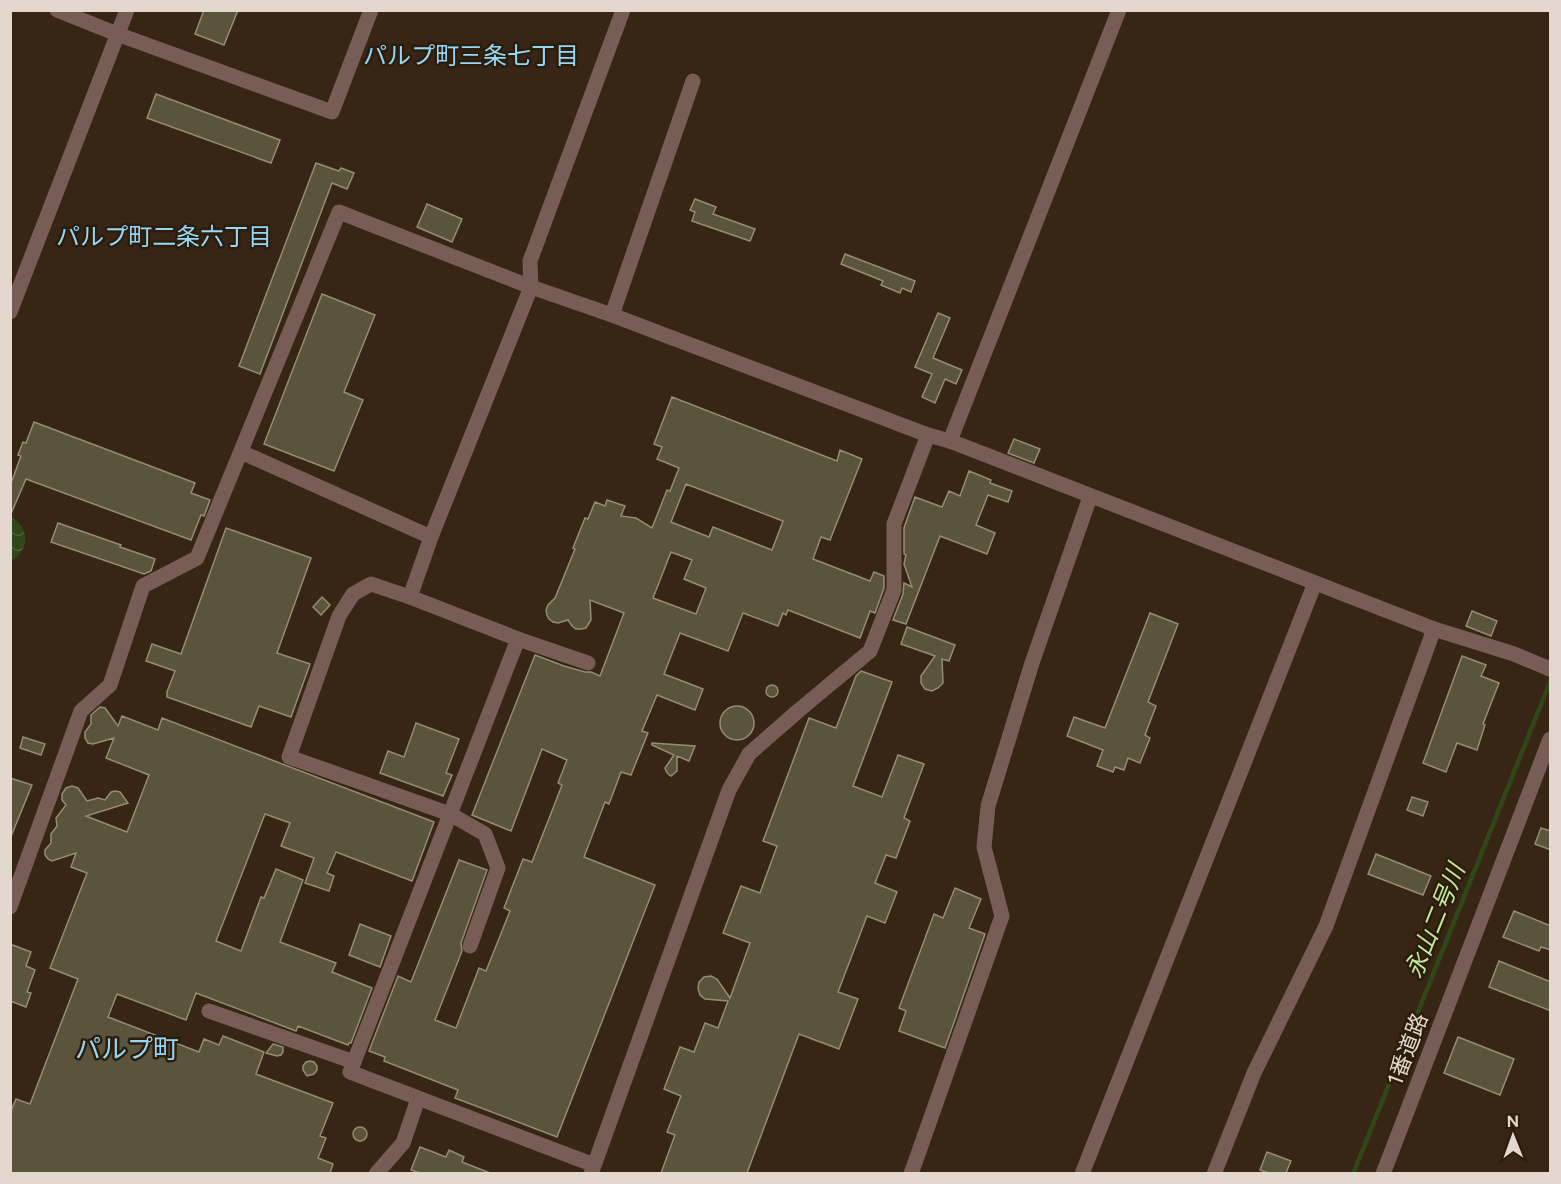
<svg xmlns="http://www.w3.org/2000/svg" width="1561" height="1184" font-family="Figtree,'Noto Sans JP',sans-serif">
<defs>
<pattern id="water-waves" width="16" height="10" patternUnits="userSpaceOnUse" patternTransform="scale(1.5)"><rect width="16" height="10" fill="#304817"/><path d="M0 5q4-4 8 0t8 0" fill="none" stroke="#4e6238"/></pattern>
</defs>
<rect width="100%" height="100%" fill="#372615"/>
<path fill="url(#water-waves)" d="M11,517c19,11 19,33 0,44z"/>
<g fill="none" stroke-linecap="round" stroke-linejoin="round">
<path stroke="#304817" stroke-width="4.5" d="M1353,1174l197,-492"/>
</g>
<g fill="#59543b" stroke="#928d73" stroke-width="1.5" fill-rule="evenodd">
<path d="M204,10h34l-14,35 -29,-11z"/>
<path d="M156,94l124,46 -9,23 -124,-45z"/>
<path d="M316,163l23,8 2,-3 13,5 -7,16 -15,-6 -72,191 -21,-8z"/>
<path d="M695,199l21,8 -3,7 42,15 -5,12 -58,-20 3,-9 -5,-2z"/>
<path d="M427,204l35,15 -10,23 -35,-15z"/>
<path d="M845,254l70,27 -4,11 -9,-4 -2,5 -19,-8 2,-4 -42,-17z"/>
<path d="M322,294l53,21 -31,77 19,8 -29,71 -70,-27z"/>
<path d="M938,313l12,5 -17,40 29,12 -6,14 -11,-5 -10,24 -13,-6 10,-23 -17,-7z"/>
<path d="M672,397l165,64 3,-11 22,9 -32,81 -9,-3 -8,22 57,22 4,-9 10,4v12l-9,25 -5,-2 -10,27 -72,-28 -2,5 -3,-2 -5,13 -35,-13 -15,38 -48,-18 -16,41 39,15 -8,21 -38,-15 -15,36 6,2 -17,42 -10,-3 -12,32 -4,-2 -21,55 71,28 -98,252 -102,-39 3,-8 -74,-29 1,-4 -16,-6 29,-75 13,6 48,-122 28,10 -26,73 1,8 -27,69 21,8 23,-60 7,3 24,-60 -6,-3 19,-49 9,3 30,-77 -4,-2 9,-23 -25,-11 -31,82 -39,-16 63,-160 29,11 21,6h6l9,4 24,-63 -34,-13 1,20 -5,8 -5,1h-5l-4,-3 -4,-6 -10,3 -5,-1 -4,-3 -2,-4 -1,-5 2,-5 7,-7 20,-49 -2,-1 12,-30 3,1 7,-17 10,4 2,-6 18,6 -4,10 15,2 16,10 15,-38 3,1 9,-23 -22,-9 5,-12 -8,-3zM686,484l97,37 -11,29 -59,-23 -4,10 -38,-15zM671,552l21,8 -8,19 22,9 -10,26 -43,-16z"/>
<path d="M34,422l161,61 -4,10 19,7 -6,16 -3,-1 -10,25 -165,-61 -16,37v-30l11,-30 -3,-1 5,-13 3,1z"/>
<path d="M1014,439l26,10 -6,14 -26,-10z"/>
<path d="M969,471l22,9 -1,3 22,8 -4,11 -20,-7 -12,30 19,8 -8,21 -47,-18 -34,88 -13,-4 10,-26 1,-11 8,4 -8,-23 2,-9 -2,-1v-26l11,-31 27,10 7,-16 11,5z"/>
<path d="M58,523l63,22 -1,2 35,12 -4,12 -7,3 -93,-32z"/>
<path d="M226,528l85,30 -34,95 33,11 -19,53 -32,-11 -8,21 -84,-30v-5l8,-21 -29,-10 6,-17 29,10z"/>
<path d="M322,597l8,8 -9,10 -8,-8z"/>
<path d="M1472,611l25,10 -6,15 -25,-10z"/>
<path d="M1150,613l28,11 -30,78 8,4 -11,29 5,3 -10,25 -12,-5 -4,12 -9,-3 -2,5 -16,-6 6,-16 -36,-14 7,-19 31,11z"/>
<path d="M907,627l48,18 -6,16 -7,-2 1,24 -5,5 -6,3 -7,-2 -4,-6v-7l14,-20 -34,-12z"/>
<path d="M1462,656l24,9 -5,11 18,7 -16,41 2,1 -8,25 -20,-7 -11,29 -23,-9z"/>
<path d="M861,671l31,11 -39,104 29,11 16,-42 26,9 -20,54 6,3 -14,37 -10,-3 -11,28 22,9 -12,31 -18,-7 -29,76 20,7 -19,50 -40,-15 -52,139h-86l14,-38 -8,-3 14,-36 -17,-7 16,-42 14,5 11,-29 13,5 10,-27 -23,-2 -5,-4 -2,-7 1,-6 5,-5 7,-1 6,3 13,19 20,-55 -27,-10 18,-47 19,7 17,-47 -14,-5 46,-123 27,10 20,-52z"/>
<circle cx="772" cy="691" r="6"/>
<circle cx="737" cy="723" r="17"/>
<path d="M100,707l5,1 13,18 4,-10 36,14 4,-12 272,104 -22,59 -76,-29 -9,21 7,3 -5,15 -24,-8 9,-25 -33,-12 9,-23 -25,-9 -49,127 25,10 20,-54 3,1 12,-29 27,11 -23,62 56,21 -4,9 40,16 -21,55h-2l-1,2 -50,-19 -2,5 -100,-38 -10,27 -69,-26 -9,23 91,35 5,-13 15,6 4,-9 41,16 -8,22 77,29 -13,33 6,2 -8,20 15,6 -3,9h-320v-60l6,-14 14,5 48,-125 -28,-11 37,-95 -16,-6 5,-14 -24,8 -4,-2 -3,-4v-5l6,-7v-9l6,-8 -1,-8 10,-13 -4,-5v-6l4,-6 6,-2 6,2 9,13 11,-3 7,2 6,-8 4,-1 5,1 8,11 -42,13 41,16 22,-57 -43,-17 8,-20 -21,6 -5,-1 -3,-5v-6l6,-8v-9z"/>
<path d="M416,723l43,16 -13,34 6,2 -9,21 -63,-23 8,-22 16,6z"/>
<path d="M23,737l22,7 -4,11 -21,-7z"/>
<path d="M652,743l43,3 -6,15 -12,-5v15l-6,5 -3,-2 -2,-3 -1,-3 9,-13 -22,-10z"/>
<path d="M10,778l22,7 -20,49h-2z"/>
<path d="M1412,797l16,5 -5,14 -16,-6z"/>
<path d="M1541,828l10,3v19l-16,-6z"/>
<path d="M1376,854l55,22 -8,19 -55,-21z"/>
<path d="M955,888l26,11 -12,29 16,6 -40,114 -46,-17 7,-20 -7,-3 35,-94 9,4z"/>
<path d="M1514,911l37,15v24l-10,-3 -2,4 -36,-14z"/>
<path d="M360,924l31,12 -11,31 -31,-12z"/>
<path d="M10,944l21,8 -5,14 9,4 -8,22 4,1 -5,14 -16,-6z"/>
<path d="M1499,961l52,21v29l-62,-24z"/>
<path d="M1458,1037l56,22 -14,36 -56,-22z"/>
<path d="M273,1044l10,3v5l-2,3 -4,1 -11,-3z"/>
<path d="M310,1061l4,1 3,4v4l-3,4 -7,2 -4,-6v-4l3,-4z"/>
<circle cx="360" cy="1134" r="7"/>
<path d="M420,1147l26,10 3,-7 15,7 -2,5 28,11h-70l-9,-3z"/>
<path d="M1267,1152l24,9 -5,12h-17l-9,-3z"/>
</g>
<g fill="none" stroke-linecap="round" stroke-linejoin="round">
<g stroke="#785d57" stroke-width="15">
<path d="M57,10l60,24 215,78 39,-102"/>
<path d="M10,312l117,-302"/>
<path d="M612,315l81,-234"/>
<path d="M950,441l169,-431"/>
<path d="M241,452l190,85"/>
<path d="M410,597l-39,-13 -18,10 -14,22 -50,141 161,57 35,20 13,34 -28,78"/>
<path d="M518,639l-168,433 244,93"/>
<path d="M588,663l-70,-24 -108,-42 21,-60 100,-250 -1,-26 93,-251"/>
<path d="M10,907l71,-196 29,-26 33,-99 54,-28 142,-346 192,75 81,28 316,120 22,6 484,188 80,25 36,15"/>
<path d="M209,1011l145,51"/>
<path d="M376,1174l27,-31 15,-44"/>
<path d="M591,1174l138,-384 20,-36 49,-43 72,-60 24,-61v-66l34,-89"/>
<path d="M911,1174l91,-258 -18,-69 4,-41 44,-143 58,-166"/>
<path d="M1082,1174l233,-591"/>
<path d="M1214,1174l40,-101 72,-147 108,-297"/>
<path d="M1383,1174l167,-435"/>
</g>
</g>
<g text-anchor="middle" stroke-width="5" stroke-linejoin="round" paint-order="stroke">
<g font-size="22" fill="#e3d8ce" stroke="#2c1c0b">
<text transform="translate(1407 1049) rotate(-69)" y="8">1番道路</text>
</g>
<g font-size="24" fill="#95d7f7" stroke="#2c1c0b">
<text x="471" y="64">パルプ町三条七丁目</text>
<text x="164" y="245">パルプ町二条六丁目</text>
</g>
<g font-size="24" font-style="italic" fill="#c0e99d" stroke="#2c1c0b">
<text transform="translate(1435 921) rotate(-68)" y="8">永山二号川</text>
</g>
<g font-size="26" fill="#95d7f7" stroke="#2c1c0b">
<text x="127" y="1058">パルプ町</text>
</g>
</g>
<rect width="1561" height="1184" fill="none" stroke="#e3d8ce" stroke-width="24"/>
<g transform="translate(1513 1136) rotate(359)" stroke="#2c1c0b" stroke-width="4.5" paint-order="stroke">
<path d="M0-4.5L10 22L0 15L-10 22Z" fill="#e3d8ce"/>
<text y="-9" font-size="16" font-weight="bold" text-anchor="middle" fill="#e3d8ce">N</text>
</g>
</svg>
